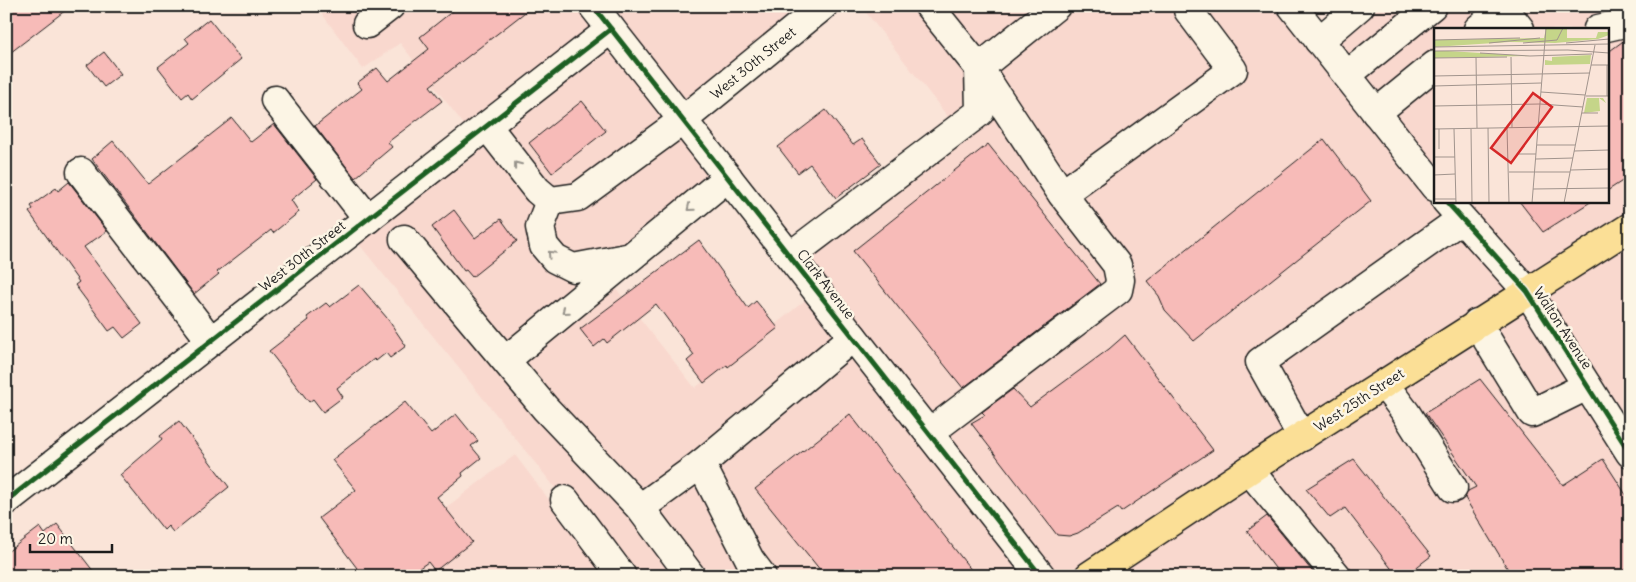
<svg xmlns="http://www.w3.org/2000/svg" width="1636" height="582" font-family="Delius,sans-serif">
<rect width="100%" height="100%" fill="#fae4d8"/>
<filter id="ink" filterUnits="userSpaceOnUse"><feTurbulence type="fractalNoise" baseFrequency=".02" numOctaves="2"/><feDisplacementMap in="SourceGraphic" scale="10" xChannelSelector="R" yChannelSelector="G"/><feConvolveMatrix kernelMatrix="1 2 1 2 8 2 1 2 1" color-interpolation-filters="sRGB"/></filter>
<g filter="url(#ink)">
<g fill="#f9d8ce" fill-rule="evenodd">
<path d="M316,6h507l-140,114 49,63 -121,99 84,106 122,-97 -32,-41 167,-128 -91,-116h431l34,43 55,-43h249v570h-1008l-57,-76 -215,-267 123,-97 -73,-93 -37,26zM1435,29h172v172h-172z"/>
<path d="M515,455l92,121h-183l3,-3 -25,-32z"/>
</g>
<g fill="#f7bbb8" stroke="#1c1c1c">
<path d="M6,6h65l-65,50z"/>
<path d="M459,6h74l-103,80 12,15 -54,41 4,5 -37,31 -40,-52 47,-37 -5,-6 20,-15 11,13 41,-32 -9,-12z"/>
<path d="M209,19l32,40 -49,40 -4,-6 -6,5 -24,-31 31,-24 -4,-5z"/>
<path d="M1630,36v140l-23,15v-138z"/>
<path d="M104,52l17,22 -17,13 -17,-22z"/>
<path d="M582,101l24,30 -54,42 -23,-30z"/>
<path d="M826,110l27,35 9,-6 19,25 -45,34 -26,-34 -12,9 -20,-26z"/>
<path d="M232,118l19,24 23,-18 43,55 -26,21 8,12 -26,21 -2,-3 -54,42 2,2 -25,20 -102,-135 21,-18 35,43z"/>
<path d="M1324,139l47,62 -177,140 -29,-31 -6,-14 -12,-15z"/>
<path d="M988,144l112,140 -137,104 -110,-137z"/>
<path d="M69,182l38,49 -23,16 58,77 -18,14 -9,-11 -6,4 -34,-46 4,-3 -50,-70 4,-3 -2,-3 25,-18 2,3z"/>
<path d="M1519,201h73l-49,31z"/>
<path d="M454,210l21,28 26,-19 16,22 -45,36 -6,-7 -2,1 -32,-44z"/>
<path d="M699,240l49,68 8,-7 22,27 -50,39 -1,-2 -23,18 -17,-22 7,-6 -38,-51 -49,39 -3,-4 -10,8 -14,-18z"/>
<path d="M359,285l28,33 19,28 -16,12 -4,-5 -10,8 -2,-2 -37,29 6,9 -20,15 -10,-13 -4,3 -40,-51 40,-31 -2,-3 19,-14 4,4z"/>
<path d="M1125,335l88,115 -92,62 -3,-4 -40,25 -9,3 -12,-1 -86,-112 14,-8 -3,-3 31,-23 17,18 79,-58z"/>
<path d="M1480,379l83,106 40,-26 27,42v75h-118l-47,-78 3,-7 8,-4 -51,-74z"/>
<path d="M405,402l26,32 25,-20 22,27 -7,5 10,12 -19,15 1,3 -26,21 35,45 -37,29 -7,-9 -20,14h-45l-44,-58 37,-28 -24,-30z"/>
<path d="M850,414l88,114 38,48h-151l-70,-87z"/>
<path d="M179,421l50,66 -56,45 -5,-6 -4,4 -44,-55 42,-36 -2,-3z"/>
<path d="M1354,459l77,97 -26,20h-8l-52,-68 -15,10 -24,-29z"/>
<path d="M1267,516l49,60h-35l-34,-45z"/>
<path d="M57,524l40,52h-91v-23l34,-26 5,7z"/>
</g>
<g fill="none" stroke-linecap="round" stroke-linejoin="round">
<defs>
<g id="minor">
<path d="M593,6l448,570"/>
<path d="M929,6l50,62 83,126 171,-124 -45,-60"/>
<path d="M1292,6l143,181"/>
<path d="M1502,6l18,23"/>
<path d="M367,24l23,-18"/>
<path d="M1478,29l25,-21"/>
<path d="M1598,29l22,-5"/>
<path d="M1319,41l41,-35"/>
<path d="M1347,75l85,-69"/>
<path d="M275,100l93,119"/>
<path d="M1376,113l59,-48"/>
<path d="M487,126l50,64 13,11 28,-4 105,-77 140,-114"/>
<path d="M81,172l130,169"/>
<path d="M550,201l-10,26 4,19 11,13 18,9 53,-10"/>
<path d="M1446,201l81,90 103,162"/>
<path d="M404,239l141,169 95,100"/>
<path d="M790,256l190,-144 -1,-44 77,-62"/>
<path d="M1477,323l55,90 55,-27"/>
<path d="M506,360l222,-183"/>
<path d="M1384,384l22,29 47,75"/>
<path d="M929,433l189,-143 2,-10 -3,-15 -55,-71"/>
<path d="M1302,437l-42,-75 200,-142"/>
<path d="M701,464l49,96 12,16"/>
<path d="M1249,470l88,106"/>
<path d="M565,500l57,76"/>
<path d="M6,501l605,-472"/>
<path d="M691,576l-51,-68 61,-44 152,-127"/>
</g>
<path id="major" d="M1089,576l160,-106 381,-243"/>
</defs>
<use href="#minor" stroke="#1c1c1c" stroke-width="31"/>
<use href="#major" stroke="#1c1c1c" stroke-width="31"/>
<use href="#minor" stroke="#fcf5e5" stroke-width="28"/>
<use href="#major" stroke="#fbdf96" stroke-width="28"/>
<defs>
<g id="cycleway">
<path d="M593,6l448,570"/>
<path d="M1446,201l81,90 103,162"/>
<path d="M6,501l605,-472"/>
</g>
</defs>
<use href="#cycleway" stroke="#fcf5e5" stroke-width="8"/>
<use href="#cycleway" stroke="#1b5e20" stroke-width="5"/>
</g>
<defs><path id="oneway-chevron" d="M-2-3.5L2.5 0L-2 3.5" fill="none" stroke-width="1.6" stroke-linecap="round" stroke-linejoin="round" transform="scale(1.25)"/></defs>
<g stroke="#97938b">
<use href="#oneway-chevron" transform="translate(517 165) rotate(-128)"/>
<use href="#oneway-chevron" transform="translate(690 208) rotate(141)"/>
<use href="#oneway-chevron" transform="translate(551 254) rotate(-133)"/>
<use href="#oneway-chevron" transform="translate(565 311) rotate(140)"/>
</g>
</g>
<g text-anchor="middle" stroke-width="5" stroke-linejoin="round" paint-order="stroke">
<g font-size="14" fill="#1c1c1c" stroke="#fcf5e5">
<text transform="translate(753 63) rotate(-39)" y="5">West 30th Street</text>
<text transform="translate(302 256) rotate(-38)" y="5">West 30th Street</text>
<text transform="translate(826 284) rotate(52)" y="5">Clark Avenue</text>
<text transform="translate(1563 328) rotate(57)" y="5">Walton Avenue</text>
<text transform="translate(1359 400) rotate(-33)" y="5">West 25th Street</text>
</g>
</g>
<g transform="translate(1434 28)">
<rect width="175" height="175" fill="#fae4d8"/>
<path d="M112,0l21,1v9h29l2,-6h10v-4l1,7 -11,4 -43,4 -46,-1 -75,5v-7l110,-2zM0,23h14l82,5 -96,2zM157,27l-1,9 -45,1v-5l7,1v-4zM153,70h16l3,5 -7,-5 1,13 -16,2z" fill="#c5d589"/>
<path fill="none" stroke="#a1948d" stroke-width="1" d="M0,12l86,-2M55,15l51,-5M89,15l34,-3 6,-12M132,15l43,-4M0,19l175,-3M0,23l134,-1 41,3M46,25l50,3M96,28l62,-2M42,29l1,71M77,29l1,71M0,30l73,-1M157,37h18M173,37v31M0,48l156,-3M0,58l107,-3M107,64l44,3M152,68h23M0,78l106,-2 43,3M148,85h16M54,100l1,75M73,100l2,75M0,101l175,-3M5,101v20M20,101l2,74M37,101l1,74M103,117h38M140,123l35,-1M85,126h17M0,129h21M102,131l37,-1M137,142l38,-1M75,144h26M101,144h35M0,147l21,-1M99,161l76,-1M0,171h22M98,175l14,-175M130,175l31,-158"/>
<path fill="#d62828" fill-opacity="0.15" stroke="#d62828" stroke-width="2.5" d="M99,65l19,14 -41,56 -20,-15z"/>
<rect width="175" height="175" fill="none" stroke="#1c1c1c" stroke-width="2.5"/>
</g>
<rect width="1636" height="582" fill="none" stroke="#fcf5e5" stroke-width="25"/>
<rect x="12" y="12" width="1611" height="557" fill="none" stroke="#1c1c1c" stroke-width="2" filter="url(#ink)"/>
<path d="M30 544v8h82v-8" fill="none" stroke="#1c1c1c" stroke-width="2.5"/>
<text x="38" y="544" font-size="15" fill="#1c1c1c" stroke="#fcf5e5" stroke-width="4" paint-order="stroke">20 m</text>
</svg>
